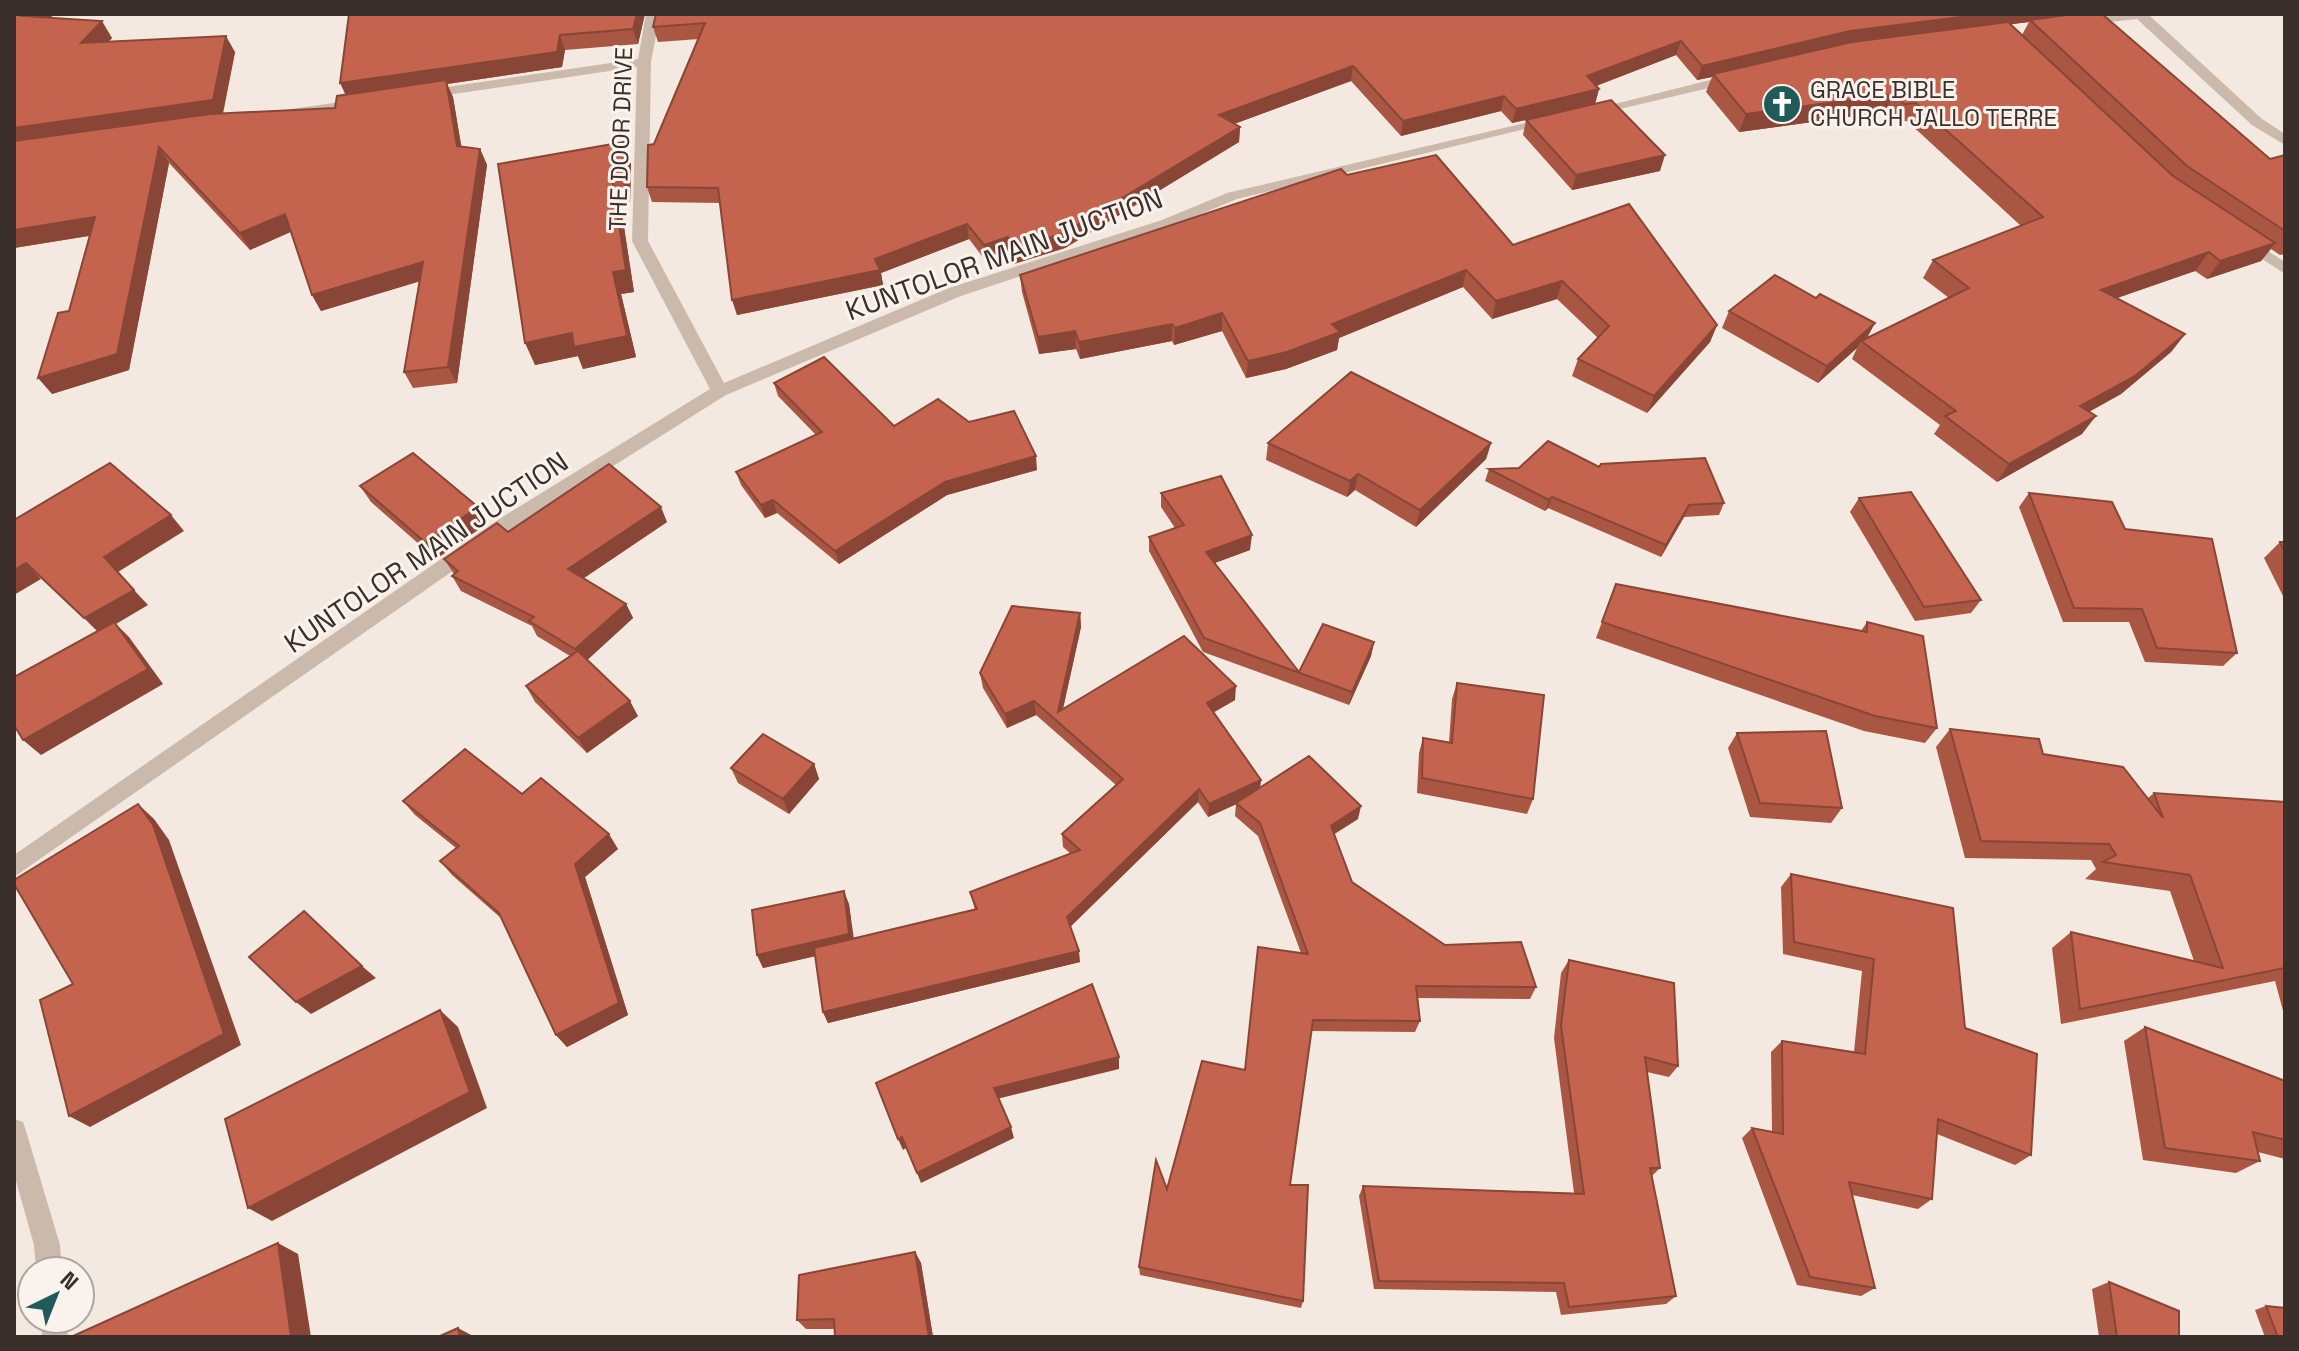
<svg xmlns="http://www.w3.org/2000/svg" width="2299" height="1351" font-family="'Space Grotesk',sans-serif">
<rect width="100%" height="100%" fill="#f3e9e0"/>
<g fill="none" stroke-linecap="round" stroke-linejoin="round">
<g fill="#cbb9ac" fill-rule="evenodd">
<path d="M646,14h14l-9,48 -3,179 76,142 225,-95 213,-68 65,-27 324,-76 7,4 -321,78 -65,27 -211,70 -235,99 -216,136 -496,346v-22l482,-334 214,-132 -78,-148 5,-174 -211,31 -7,-4 7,-4 212,-31z"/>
<path d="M2109,14h43l-2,2 112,103 23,15v11l-33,-20 -115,-106 -56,6 -7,-4 7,-4z"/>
<path d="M1734,74l7,4 -2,3 -149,35 -7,-4z"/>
<path d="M362,99l5,1v6l-76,11 -7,-4 7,-4z"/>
<path d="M2243,235l42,27v12l-47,-31v-6z"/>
<path d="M14,1119l9,3 3,9 34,114 2,26h-26l-2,-26 -20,-71z"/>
<path d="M41,1319h26l1,18h-26z"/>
</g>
</g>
<g fill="#a95643" fill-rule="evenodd">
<path d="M14,14l36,4 62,20 -4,4 127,10 -12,62 112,-6 11,-13 3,-81h296l-7,30 -73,6 -3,17 -115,17 6,13 8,49 19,3 7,16 -30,218 -44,5 -9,-16 15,-91 -98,30 -9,-16 -21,-63 -41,18 -81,-87 -40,207 -77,24 17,-83 20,-75 -75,12z"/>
<path d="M656,14h1446l168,145 15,-4v99l-5,1 -9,-6 -10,12 -54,18 -12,-8 -78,27 68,36 -14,18 -50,42 -32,18 -7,22 -85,48 -63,-48 6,-9 -88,-66 5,-11 -39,35 -96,-55 7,-17 139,27 81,-40 -26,-20 10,-18 88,-34 -114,-105 -11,1 -11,-10 -146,20 -33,-40 6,-15 -15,3 -21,-25 -80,31 3,3 -4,15 65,67 -88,19 -49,-55 3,-15 -14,3 -11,-12 -100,25 -50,-55 -117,43 6,3 -1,15 -174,106 -51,16 -4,-12 -25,8 -16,-21 -88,34 2,12 -146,30 -17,-112 -68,-1 -5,-15 7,-43 45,-105 -41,3 -5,-15zM2029,22l-7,13 -12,-11z"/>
<path d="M498,164h133l-1,38 -10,-1 14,91 -13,2 15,63 -53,12 -5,-13 -43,9z"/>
<path d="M1347,175l166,70 204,80 -7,17 -63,71 -75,-37 6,-17 20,-21 -41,-39 -65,20 -29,-32 -124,51 -2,12 -51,19 -40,9 -24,-47 -48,14 -2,-4 -92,18 -4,-10 -37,5 -17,-62 -2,-17z"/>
<path d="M774,383l120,43 75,-4 68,48 -90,25 -108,69 -62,-51 -12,5 -24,-33 -5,-13 80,-37 -38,-39z"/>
<path d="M1268,443h223l-5,16 -70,68 -61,-37 -8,7 -81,-37z"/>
<path d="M1599,467l125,36 -5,12 -35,2 -23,40 -113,-49 -3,3 -60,-30 4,-12z"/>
<path d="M360,486l118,21 10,16 -52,36 -65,-57z"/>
<path d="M1161,493l89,57 -35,13 84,109 75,-30 -3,14 -22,49 -146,-53 -54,-101v-14l26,-9 -14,-21z"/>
<path d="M2029,493l96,36 112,124 -14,13 -78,-4 -16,-40h-66l-44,-115z"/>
<path d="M1859,498l122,102 -10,13 -56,8 -65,-109z"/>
<path d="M667,522l-83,56 42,26 7,14 -46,42 51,56 -51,37 -52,-51 -9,-16 44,-30 -33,-20 -5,-10 -71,-35 -9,-15 2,-2 -10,-15 64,-27z"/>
<path d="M2280,542h5v58l-21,-42z"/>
<path d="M1616,584l245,47 6,-9 70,106 -12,15 -61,-12 -268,-93z"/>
<path d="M1080,613l1,14 -18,82 172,-9 -22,12 48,68 -1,7 98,32 -24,15 18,48 93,63 91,42 -6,12 -113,-1 3,23 -5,11 -104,-1 -21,154 13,116 -2,7 -161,-33 -1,-8 28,-78 77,-119 57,-117 -43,-117 -23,-20 1,-12 -28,13 -10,-15 -128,125 10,35 -252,61 -5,-11 -7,-56 -53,12 -6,-13 92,-51 4,34 122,-28 -5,-18 101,-38 -8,-7 -1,-13 54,-49 -80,-70 -29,13 -24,-40 -3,-15z"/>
<path d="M1457,683l76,116 -6,15 -110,-21 2,-40 4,-15 26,4 3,-43z"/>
<path d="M1950,729l93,25 105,44 6,-5 131,9v216l-10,-37 -214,43 -9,-76 19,-16 123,29 -24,-70 -85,-12 11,-10 -5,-9 -126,-2 -29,-111z"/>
<path d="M1737,733l105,75 -11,15 -81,-6 -22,-69z"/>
<path d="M814,764l5,15 -30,35 -51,-31 -7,-15z"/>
<path d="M522,794l96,55 -33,28 43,138 -61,32 -11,-12 -54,-116 -50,-44 -12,-14 16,-13 -41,-33 -12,-14z"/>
<path d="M1791,874l174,154 66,127 -16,10 -78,-31 -5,65 -14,10 -66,-14 23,93 -14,8 -64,-11 -55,-147 10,-10 20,3 -1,-79 11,-11 72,11 8,-81 -79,-17 -2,-67z"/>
<path d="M1569,960l109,106 -9,11 -22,-5 13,96 -8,8 24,120 -10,8 -105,11 -5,-23 -182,-3 -15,-93 4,-10 211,7 -20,-155 7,-65z"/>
<path d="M2145,1027l140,54v78l-27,-7 2,9 -24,12 -93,-13 -19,-119z"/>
<path d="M915,1252l6,11 12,74h-98l-1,-8h-28l-9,-9z"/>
<path d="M2109,1282l70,55h-80l-7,-48z"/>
<path d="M2266,1306l19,31h-20l-10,-27z"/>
</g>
<g fill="#894637">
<path d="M24,14h31l-23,18 -10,-16z"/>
<path d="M637,14h8l-7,30 -5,-15z"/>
<path d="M1985,14h91l-46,6 -1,2 -185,24 -131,28 -1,3 -15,3 5,-14 148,-35z"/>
<path d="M102,21l10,17 -20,21 -11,-16z"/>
<path d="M560,35l5,15 -3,17 -115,17 6,13 11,65 -7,-16 -110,-48 -7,-15z"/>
<path d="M226,36l9,16 -13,64 -208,30v-18z"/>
<path d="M1681,41l-5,14 -93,36 4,-15z"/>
<path d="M1353,66l-2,15 -133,49 1,-15z"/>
<path d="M1599,89l-4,15 -83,19 4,-14z"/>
<path d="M1894,94l-9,18 -146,20 7,-18z"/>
<path d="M1504,96l-3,15 -100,25 2,-15z"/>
<path d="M1240,127l-1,15 -174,106 -51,16 -2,-15z"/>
<path d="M624,142l7,22 -1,38 -8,-23z"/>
<path d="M159,147l10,16 -40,207 -77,24 -14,-16z"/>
<path d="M480,149l7,16 -30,218 -9,-16z"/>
<path d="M1665,155l-5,16 -88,19 4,-15z"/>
<path d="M612,179l8,22 14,91 -13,2 15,63 -53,12 -5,-13 -43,9 -10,-22 47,-10 41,-61z"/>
<path d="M285,214l9,16 -44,20 -10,-17z"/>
<path d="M95,217l11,16 -92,15v-18z"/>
<path d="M967,224l2,15 -88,34 2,12 -146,30 -5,-15 143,-41z"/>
<path d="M1008,237l2,15 -25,8 -1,-15z"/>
<path d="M2275,243l-14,18 -54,18 13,-18z"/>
<path d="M2209,252l-14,19 -107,37 13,-18z"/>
<path d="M423,262l8,16 -110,33 -9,-16z"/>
<path d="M1466,270l-3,17 -124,51 -2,12 -51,19 -40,9 2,-17 84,-37z"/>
<path d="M1562,281l-5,18 -65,20 4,-18z"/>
<path d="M1222,313v18l-48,14 1,-17z"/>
<path d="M1875,323l-9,17 -5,1 -4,7 -39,35 9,-17z"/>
<path d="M1172,324v17l-92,18 -1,-17z"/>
<path d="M1717,325l-7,17 -63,71 7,-17z"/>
<path d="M1075,331l1,18 -37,5 -1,-17z"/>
<path d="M2185,334l-14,18 -50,42 -53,29 12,-17z"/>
<path d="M2096,416l-14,18 -85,48 12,-18z"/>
<path d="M1491,443l-5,16 -70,68 4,-17z"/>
<path d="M1036,456l1,14 -90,25 -108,69 -4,-13 110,-69z"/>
<path d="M1358,474l-3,16 -8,7 3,-16z"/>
<path d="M1552,497l-4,11 -3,3 4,-11z"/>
<path d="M773,500l4,13 -12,5 -4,-13z"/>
<path d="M1689,505l-5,12 -23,40 5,-12z"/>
<path d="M478,507l10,16 -52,36 -10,-16z"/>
<path d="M661,507l6,15 -92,62 -7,-15z"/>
<path d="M171,515l13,16 -66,41 -14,-15z"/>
<path d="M1252,535l-2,15 -44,16v-14z"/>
<path d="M26,563l15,16 -27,16v-25z"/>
<path d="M134,590l14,15 -32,19 13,13 34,47 -122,71 -18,-15 76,-107 -15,-15z"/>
<path d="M626,604l7,14 -50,46 -8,-15z"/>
<path d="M1080,613l1,14 -22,99 -1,-14z"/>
<path d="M1374,642l-3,14 -22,49 3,-13z"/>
<path d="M1236,686l-1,14 -29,17 1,-14z"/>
<path d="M630,701l8,15 -51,37 -9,-15z"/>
<path d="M1034,701l2,14 -29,13 -2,-14z"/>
<path d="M814,764l5,15 -30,35 -6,-15z"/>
<path d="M1261,780l-2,14 -51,23 1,-13z"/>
<path d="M1199,789l-1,13 -130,127 -1,-12z"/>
<path d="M138,804l16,15 15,21 72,205 -151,82 -21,-11z"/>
<path d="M1361,806l-3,13 -30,19 3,-12z"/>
<path d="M609,834l9,15 -33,28 43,138 -61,32 -11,-12 19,-171z"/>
<path d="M844,891l5,13 6,43 -92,21 -6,-13z"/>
<path d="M1079,951l1,11 -252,61 -5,-11z"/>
<path d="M362,966l14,12 -65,36 -15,-12z"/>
<path d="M440,1010l18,17 29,81 -215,113 -24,-13z"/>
<path d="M1119,1057v12l-122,30 -3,-11z"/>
<path d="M1011,1127l3,11 -93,45 -4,-10z"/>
<path d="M902,1137l4,11 -3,2 -5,-11z"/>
<path d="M278,1243l20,11 13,83h-20z"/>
<path d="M915,1252l6,11 12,74h-4z"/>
<path d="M458,1328l17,9h-15z"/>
</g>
<g fill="#c4644e" stroke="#894637" stroke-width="2">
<path d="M14,14h10l-2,2 80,5 -21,22 145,-7 -13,64 -199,28z"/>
<path d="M349,14h288l-4,15 -73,6 -3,17 -217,31z"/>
<path d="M656,14h1329l-135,17 -148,35 -21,-25 -94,35 12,13 -83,20 -12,-13 -101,25 -50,-55 -134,49 21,12 -176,106 -52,16 -4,-12 -24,8 -17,-21 -92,35 5,11 -148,30 -14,-112 -71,-1 1,-42 6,-1 51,-121 -52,4z"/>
<path d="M2074,14h28l168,145 15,-4v76l-98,-65 -157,-146z"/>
<path d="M2008,22l165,154 102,67 -55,18 -11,-9 -108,38 84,44 -50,42 -55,30 16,10 -87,48 -64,-48 11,-5 -95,-70 108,-53 -36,-28 110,-43 -127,-114 -12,1 -10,-10 -148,20 -33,-40 139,-32z"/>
<path d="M446,80l11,66 23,3 -32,218 -44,5 19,-110 -111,33 -27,-81 -45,19 -81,-86 -42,207 -79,24 20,-65 11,-2 26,-94 -81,13v-89l196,-27 125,-6 2,-12z"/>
<path d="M1611,100l54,55 -89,20 -50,-55z"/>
<path d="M624,142l-2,37h-10l14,91 -13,2 14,64 -53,11 -2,-14 -47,10 -27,-179z"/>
<path d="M1436,155l77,90 116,-41 88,121 -63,71 -76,-37 31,-33 -47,-45 -66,20 -30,-31 -134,54 8,8 -53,20 -39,9 -26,-48 -47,15 -3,-4 -93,18 -4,-11 -37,6 -18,-62 321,-106 6,6z"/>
<path d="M1775,275l41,23 4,-4 55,29 -48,43 -98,-55z"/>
<path d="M824,357l70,69 44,-27 31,23 45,-11 22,45 -91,26 -110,69 -62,-51 -12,5 -25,-33 86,-40 -48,-49z"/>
<path d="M1351,372l140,71 -71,67 -62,-36 -8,7 -82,-38z"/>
<path d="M1548,441l51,26 2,-3 104,-6 19,45 -35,2 -23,40 -114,-48 -3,3 -60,-31 30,-1z"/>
<path d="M413,453l65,54 -52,36 -66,-57z"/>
<path d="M110,463l61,52 -67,42 30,33 -50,28 -58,-55 -12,7v-50z"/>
<path d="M609,464l52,43 -93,62 58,35 -51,45 -46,-28 5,-4 -82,-41 6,-5 -14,-12 53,-36 11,9z"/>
<path d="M1221,476l31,59 -46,17 93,120 24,-48 51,18 -22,50 -148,-54 -55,-101 35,-12 -23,-32z"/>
<path d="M1911,492l70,108 -57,7 -65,-109z"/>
<path d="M2029,493l83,9 13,27 87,10 25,114 -80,-5 -15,-39 -68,-1z"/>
<path d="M2280,542h5v10z"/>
<path d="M1616,584l251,48v-10l56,14 14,92 -62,-12 -273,-94z"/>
<path d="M1012,606l68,7 -22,99 126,-76 52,50 -29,17 54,77 -52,24 -10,-15 -132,128 12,34 -256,61 -9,-64 163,-39 -7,-17 110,-42 -18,-16 61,-55 -89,-78 -29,13 -25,-41z"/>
<path d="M114,622l34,47 -125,71 -9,-15v-48z"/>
<path d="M578,651l52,50 -52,37 -52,-52z"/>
<path d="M1457,683l87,12 -11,104 -111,-21 1,-40 29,5z"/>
<path d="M1950,729l89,10 4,15 80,13 40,51 -9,-25 131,9v166l-205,41 -9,-77 152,36 -33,-93 -87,-13 13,-7 -7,-11 -128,-3z"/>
<path d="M1826,731l16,77 -82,-5 -23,-70z"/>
<path d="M763,734l51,30 -31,35 -52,-31z"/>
<path d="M465,749l57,45 19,-16 68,56 -34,30 44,139 -63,32 -57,-122 -59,-52 19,-15 -56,-45z"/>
<path d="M1309,756l52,50 -30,20 21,56 93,63 76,-3 15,45 -120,-1 4,35 -107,-1 -23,165h18l-5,116 -164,-34 17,-107 11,29 35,-128 43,9 13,-123 50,7 -48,-131 -24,-20z"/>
<path d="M138,804l15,21 71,209 -155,82 -29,-116 33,-16 -59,-100v-4z"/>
<path d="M1791,874l162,34 12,120 72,26 -6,101 -93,-36 -6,80 -83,-17 26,106 -65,-11 -58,-149 31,6 -1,-93 83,13 9,-95 -80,-17z"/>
<path d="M844,891l5,43 -92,21 -5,-45z"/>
<path d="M304,911l58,55 -66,36 -47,-45z"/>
<path d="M1569,960l105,23 4,83 -33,-9 15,111h-10l26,128 -107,11 -5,-24 -185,-2 -16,-95 221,8 -23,-168z"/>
<path d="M1092,984l27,73 -125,31 17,39 -94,46 -15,-36 -4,2 -22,-56z"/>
<path d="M440,1010l30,82 -222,116 -23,-89z"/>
<path d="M2145,1027l140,54v59l-32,-8 7,29 -95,-13z"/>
<path d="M278,1243l13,94h-220z"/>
<path d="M915,1252l14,85h-94l-1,-18 -37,1 2,-45z"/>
<path d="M2109,1282l70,29v26h-62z"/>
<path d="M2266,1306l19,2v29h-7z"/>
<path d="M458,1328l2,9h-22z"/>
</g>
<defs>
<symbol id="church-disc" viewBox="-11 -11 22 22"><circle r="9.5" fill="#215a5b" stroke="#faf3ed"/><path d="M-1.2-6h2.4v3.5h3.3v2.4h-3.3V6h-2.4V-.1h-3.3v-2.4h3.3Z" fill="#fff"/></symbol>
</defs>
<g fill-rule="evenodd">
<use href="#church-disc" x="1760" y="82" width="44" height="44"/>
</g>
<g text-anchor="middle" stroke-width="6" stroke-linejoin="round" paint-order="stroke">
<g font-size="24" fill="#3a2f2b" stroke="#faf3ed" text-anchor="start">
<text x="1810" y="98">GRACE BIBLE<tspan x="1810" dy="28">CHURCH JALLO TERRE</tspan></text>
</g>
<g font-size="24" fill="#3a2f2b" stroke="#faf3ed">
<text transform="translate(621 139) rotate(-88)" y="8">THE DOOR DRIVE</text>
</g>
<g font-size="28" fill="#3a2f2b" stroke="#faf3ed">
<text transform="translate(1004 254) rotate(-20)" y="10">KUNTOLOR MAIN JUCTION</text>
<text transform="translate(426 552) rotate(-34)" y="10">KUNTOLOR MAIN JUCTION</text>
</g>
</g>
<rect width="2299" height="1351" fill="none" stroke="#3a2f2b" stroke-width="32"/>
<g transform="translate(56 1295) rotate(43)"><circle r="38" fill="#faf3ed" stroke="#ada59f" stroke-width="2"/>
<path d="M0-6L14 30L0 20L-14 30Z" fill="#215a5b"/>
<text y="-12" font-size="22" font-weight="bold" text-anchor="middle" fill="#3a2f2b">N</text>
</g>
</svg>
